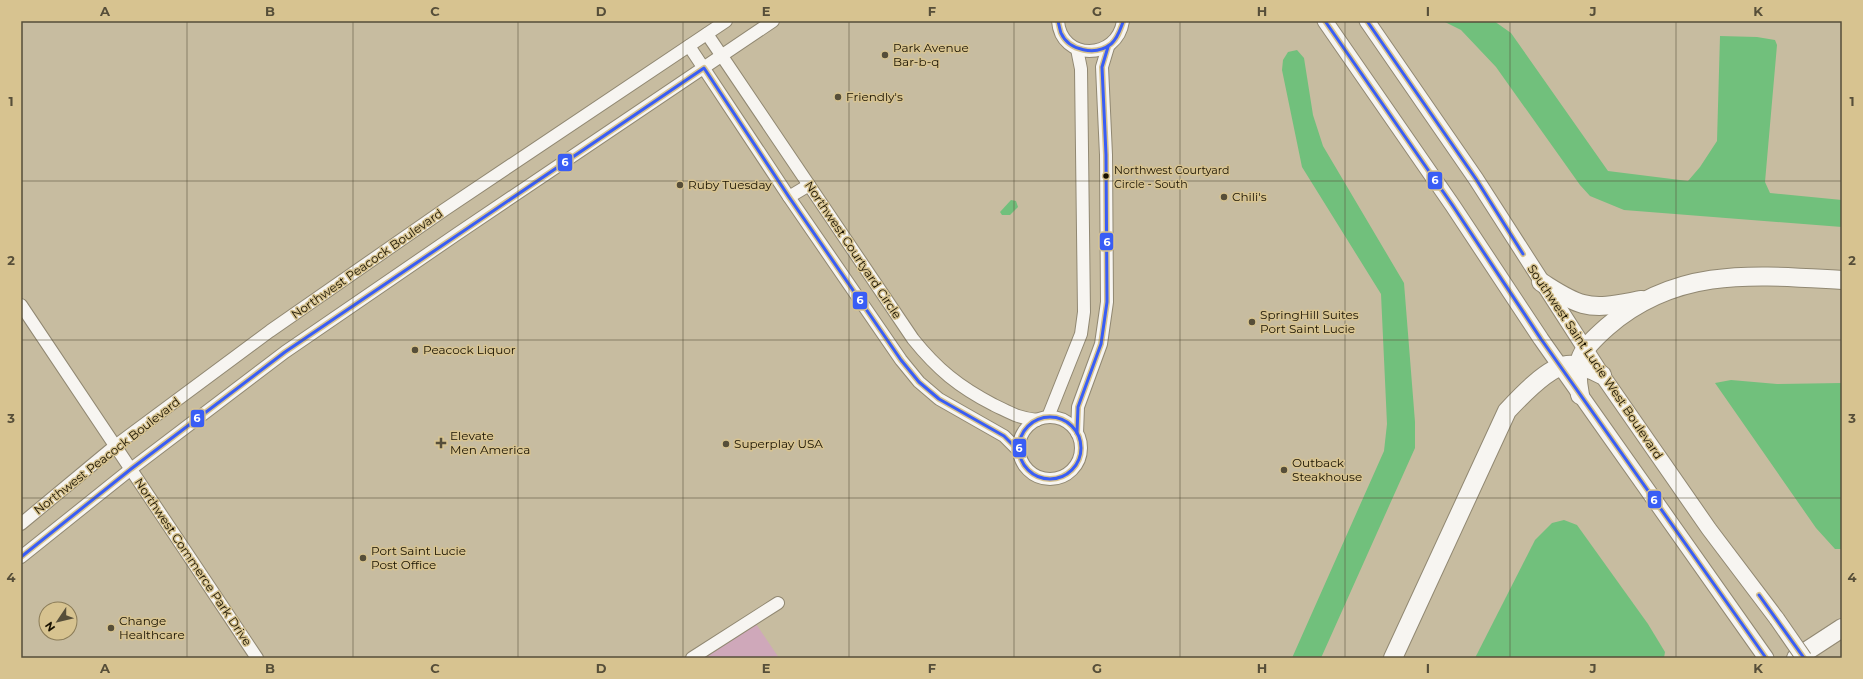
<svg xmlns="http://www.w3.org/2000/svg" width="1863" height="679" font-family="Montserrat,sans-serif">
<rect width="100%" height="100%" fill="#c7bca0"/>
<path fill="#cfa8ba" d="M756,624l23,34h-76z"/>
<g fill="#71c07c">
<path d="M1443,21h51l17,12 97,138 80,10 12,-14 17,-26 3,-105 37,1 18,3 2,5 -12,137 5,11 72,7v27l-218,-17 -34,-14 -10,-11 -84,-118 -35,-37z"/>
<path d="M1297,50l7,8 9,57 10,31 81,137 11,139v26l-94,210h-29l92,-207 3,-27 -6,-130 -79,-127 -20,-97 1,-10 5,-8z"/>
<path d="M1011,200l5,1 2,6 -8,8h-8l-2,-3z"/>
<path d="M1731,380l46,4 65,-1v166h-7l-19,-21 -101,-145z"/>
<path d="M1564,520l13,5 71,99 17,28 -1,6h-189l60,-118 17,-17z"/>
</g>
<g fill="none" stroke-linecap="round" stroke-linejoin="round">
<defs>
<g id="minor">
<path d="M1058,21c3,40 59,40 65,0"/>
<path d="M707,34l206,305c24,30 46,48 81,66 17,8 24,13 43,15"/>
<path d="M689,46l100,151 112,163 18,22 20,17 65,37 16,16"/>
<path d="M789,197l20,-12"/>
<path d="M21,305l236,353"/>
<path d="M1048,417l33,-83 3,-22 -3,-243 -4,-20"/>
<circle cx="1050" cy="448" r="31"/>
<path d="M1077,433l1,-26 23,-63 6,-42 -1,-147 -4,-88 6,-20"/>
<path d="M21,524l94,-78 155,-115 174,-121 282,-189"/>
<path d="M21,557l110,-88 154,-117 172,-118 316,-213"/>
<path d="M692,658l86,-55"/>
</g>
<g id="major">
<path d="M1325,21l128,185 88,133 225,319"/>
<path d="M1367,21l109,158 126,196 107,154 68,90"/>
</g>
<g id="highway">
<path d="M1541,282c13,8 27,18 42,22 19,5 40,-1 59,-4"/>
<path d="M1580,395c-7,-35 1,-45 27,-68 70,-61 149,-52 235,-47"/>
<path d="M1393,658l114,-247c13,-14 41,-44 60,-46 13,-1 24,4 35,10"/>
<path d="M1796,658l46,-30"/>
</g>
</defs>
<use href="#minor" stroke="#918872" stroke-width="14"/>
<use href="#major" stroke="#918872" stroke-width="17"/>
<use href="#highway" stroke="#918872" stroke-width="20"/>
<use href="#minor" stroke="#f7f5f1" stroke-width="12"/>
<use href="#major" stroke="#f7f5f1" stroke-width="15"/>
<use href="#highway" stroke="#f7f5f1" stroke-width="18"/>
<defs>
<path id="major-bridge" d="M1777,619l27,39"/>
</defs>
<use href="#major-bridge" stroke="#918872" stroke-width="17" stroke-linecap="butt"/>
<use href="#major-bridge" stroke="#f7f5f1" stroke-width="15"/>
<defs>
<g id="bus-1">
<path d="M1058,21c1,4 2,9 3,12 8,18 35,23 50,11 7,-6 9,-14 12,-22"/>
<path d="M1325,21l128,185 88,133 225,319"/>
<path d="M1367,21l109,158 47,75"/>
<circle cx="1050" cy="448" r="31"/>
<path d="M1077,433l1,-26 23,-63 6,-42 -1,-147 -4,-88 6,-20"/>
<path d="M21,557l110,-88 154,-117 419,-284 85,129 112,163 18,22 20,17 65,37 16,16"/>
<path d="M1759,595l45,63"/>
</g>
</defs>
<use href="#bus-1" stroke="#d7c390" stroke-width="6"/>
<use href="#bus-1" stroke="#395df5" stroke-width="3"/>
</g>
<path fill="none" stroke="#564e39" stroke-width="1" stroke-opacity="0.55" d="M187,21v637M353,21v637M518,21v637M683,21v637M849,21v637M1014,21v637M1180,21v637M1345,21v637M1510,21v637M1676,21v637M21,181h1821M21,340h1821M21,498h1821"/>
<g fill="#564e39" stroke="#d7c390" stroke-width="1.5">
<circle cx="885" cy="55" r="4"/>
<circle cx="838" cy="97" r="4"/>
<circle cx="680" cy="185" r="4"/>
<circle cx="1224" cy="197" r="4"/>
<circle cx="1252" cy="322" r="4"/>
<circle cx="415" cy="350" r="4"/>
<path d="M439 437h4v4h4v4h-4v4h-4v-4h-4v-4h4z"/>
<circle cx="726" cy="444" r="4"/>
<circle cx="1284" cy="470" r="4"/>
<circle cx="363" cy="558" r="4"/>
<circle cx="111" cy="628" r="4"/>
</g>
<circle fill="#191201" stroke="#d7c390" stroke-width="1.5" cx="1106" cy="176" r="3.5"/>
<g text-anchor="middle" stroke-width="3" stroke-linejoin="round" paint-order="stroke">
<g font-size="11" fill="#191201" stroke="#d7c390" text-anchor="start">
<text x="1114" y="174">Northwest Courtyard<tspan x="1114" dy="14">Circle - South</tspan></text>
</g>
<g font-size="12" fill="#191201" stroke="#d7c390" text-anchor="start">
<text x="893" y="52">Park Avenue<tspan x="893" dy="14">Bar-b-q</tspan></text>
<text x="846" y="101">Friendly's</text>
<text x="688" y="189">Ruby Tuesday</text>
<text x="1232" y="201">Chili's</text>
<text x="1260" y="319">SpringHill Suites<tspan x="1260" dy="14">Port Saint Lucie</tspan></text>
<text x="423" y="354">Peacock Liquor</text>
<text x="450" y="440">Elevate<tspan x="450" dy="14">Men America</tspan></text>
<text x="734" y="448">Superplay USA</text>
<text x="1292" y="467">Outback<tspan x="1292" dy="14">Steakhouse</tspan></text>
<text x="371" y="555">Port Saint Lucie<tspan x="371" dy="14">Post Office</tspan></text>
<text x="119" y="625">Change<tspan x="119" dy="14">Healthcare</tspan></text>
</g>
<g font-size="12" fill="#191201" stroke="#d7c390">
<text transform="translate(853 250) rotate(56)" y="4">Northwest Courtyard Circle</text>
<text transform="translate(367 264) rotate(-35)" y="4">Northwest Peacock Boulevard</text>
<text transform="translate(1595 362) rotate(56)" y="4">Southwest Saint Lucie West Boulevard</text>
<text transform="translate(107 456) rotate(-38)" y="4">Northwest Peacock Boulevard</text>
<text transform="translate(193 562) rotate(56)" y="4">Northwest Commerce Park Drive</text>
</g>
</g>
<g stroke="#d7c390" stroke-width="1.5">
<rect x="557" y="153" width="16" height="19" rx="4" fill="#395df5"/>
<rect x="1427" y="171" width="16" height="19" rx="4" fill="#395df5"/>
<rect x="1099" y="232" width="15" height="19" rx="4" fill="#395df5"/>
<rect x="852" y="291" width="16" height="19" rx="4" fill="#395df5"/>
<rect x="190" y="409" width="15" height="19" rx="4" fill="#395df5"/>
<rect x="1012" y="438" width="15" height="20" rx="4" fill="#395df5"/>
<rect x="1647" y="490" width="15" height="19" rx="4" fill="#395df5"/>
</g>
<g font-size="11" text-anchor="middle" font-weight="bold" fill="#fff">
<text x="565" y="166">6</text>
<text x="1435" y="184">6</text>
<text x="1107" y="246">6</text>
<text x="860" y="304">6</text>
<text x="197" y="422">6</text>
<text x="1019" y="452">6</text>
<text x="1654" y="504">6</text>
</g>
<rect width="1863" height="679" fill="none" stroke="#d7c390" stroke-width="44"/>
<g transform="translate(58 621) rotate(235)"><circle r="19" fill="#d7c390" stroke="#8b7c57"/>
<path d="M0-3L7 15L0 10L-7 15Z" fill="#564e39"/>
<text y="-6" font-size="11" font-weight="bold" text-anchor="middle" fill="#191201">N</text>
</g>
<rect x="22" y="22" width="1819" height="635" fill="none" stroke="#564e39" stroke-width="1.5"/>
<g font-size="13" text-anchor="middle" font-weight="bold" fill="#564e39">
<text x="105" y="16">A</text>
<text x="270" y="16">B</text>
<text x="435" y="16">C</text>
<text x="601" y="16">D</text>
<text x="766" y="16">E</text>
<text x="932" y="16">F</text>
<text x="1097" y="16">G</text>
<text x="1262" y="16">H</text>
<text x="1428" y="16">I</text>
<text x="1593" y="16">J</text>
<text x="1758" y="16">K</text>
<text x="11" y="106">1</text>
<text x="1852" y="106">1</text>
<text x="11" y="265">2</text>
<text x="1852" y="265">2</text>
<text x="11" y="423">3</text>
<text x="1852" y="423">3</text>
<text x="11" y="582">4</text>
<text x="1852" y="582">4</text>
<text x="105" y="673">A</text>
<text x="270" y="673">B</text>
<text x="435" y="673">C</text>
<text x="601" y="673">D</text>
<text x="766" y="673">E</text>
<text x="932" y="673">F</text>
<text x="1097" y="673">G</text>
<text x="1262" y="673">H</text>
<text x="1428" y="673">I</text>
<text x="1593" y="673">J</text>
<text x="1758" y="673">K</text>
</g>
</svg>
